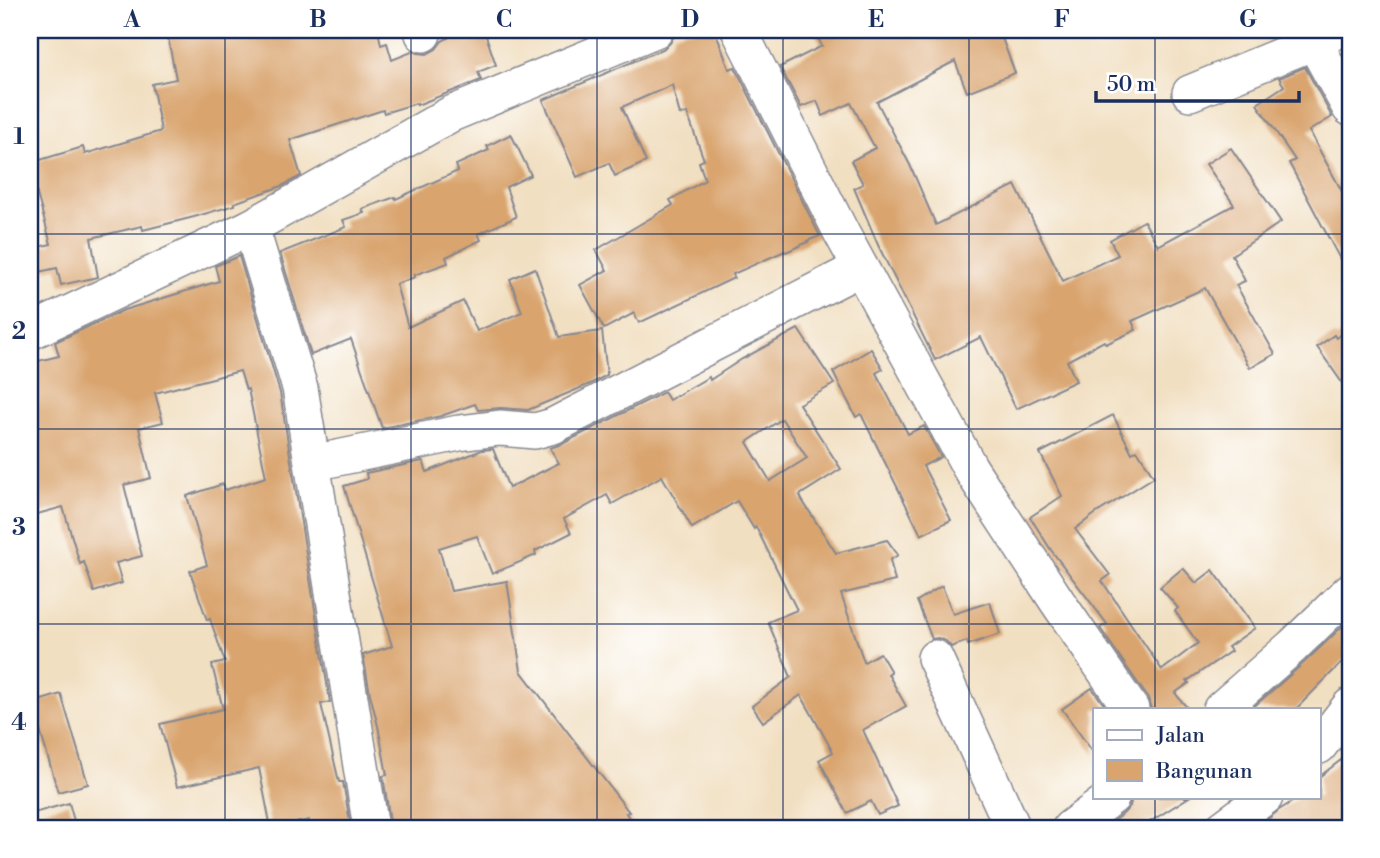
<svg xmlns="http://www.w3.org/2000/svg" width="1380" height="858" font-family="'Libre Bodoni',serif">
<rect width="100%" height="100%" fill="#fff"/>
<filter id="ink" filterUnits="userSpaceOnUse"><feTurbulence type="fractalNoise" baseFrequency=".0143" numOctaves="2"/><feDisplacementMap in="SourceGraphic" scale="14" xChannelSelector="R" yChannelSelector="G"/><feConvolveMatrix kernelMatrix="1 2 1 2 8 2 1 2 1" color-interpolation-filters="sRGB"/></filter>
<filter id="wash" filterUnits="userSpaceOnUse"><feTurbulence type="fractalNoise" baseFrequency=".00686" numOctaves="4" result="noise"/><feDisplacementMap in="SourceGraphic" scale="28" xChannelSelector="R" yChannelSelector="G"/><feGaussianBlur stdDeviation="1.57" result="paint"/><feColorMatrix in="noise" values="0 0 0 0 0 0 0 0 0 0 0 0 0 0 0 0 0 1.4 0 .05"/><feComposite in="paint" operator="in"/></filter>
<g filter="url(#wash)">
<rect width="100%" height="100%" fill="#f1dfc1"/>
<g id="blocks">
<g fill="#d9a46e" fill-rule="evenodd">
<path d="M179,30h199l3,15 6,-2 5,17 22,-9 4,2 9,1 9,-5 6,-8 6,-3 -2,-8h38l12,35 -18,7 3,8 -64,25v-2l-33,10 -1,-3 -93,30 11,36 -19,10 -48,17 1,2 -41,12 -51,13 -1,-4 -51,12 7,39 -37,8 -4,-17 -27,6v-25l21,-5 -21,-75v-6l53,-16 2,7 76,-23 -9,-47 24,-5 -9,-47z"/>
<path d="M686,30h29l14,39 6,-2 85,169 -13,5 1,1 -22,10 -1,-1 -52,23 1,4 -95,45 -5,-10 -30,16 -24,-44 27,-15 -11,-20 77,-45 -3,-5 35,-20 -6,-18 5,-2 -17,-47 -7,2 -8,-30 -50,22 24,55 -31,14 -6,-13 -32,14 -34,-77 120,-51 7,-6 5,-9z"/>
<path d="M814,30h185l16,43 -48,19 -12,-31 -78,41 33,63 26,60 79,-40 48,96 55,-26 -8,-15 34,-19 14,25 76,-41 -28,-41 25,-16 50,74 -49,33 13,26 -9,4 39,69 -25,14 -45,-80 -73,33 4,9 -30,14 -2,-3 -37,20 9,20 -60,28 -35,-72 -46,23 -57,-115 -24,-57 9,-4 -12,-23 24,-13 -24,-45 -28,13 -6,-15 -16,6 -21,-40 42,-21z"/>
<path d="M1305,67l27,50 -23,14 41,75v72l-61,-115 6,-3 -38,-56 27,-18 -5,-8z"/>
<path d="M511,134l20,41 -25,12 10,30 -38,17 3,6 -35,17 2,6 -34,12 1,2 -19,7 12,43 55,-26 14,30 45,-19 -12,-33 25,-11 24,69 43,-6 5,44 -17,9 -62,26 -27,-2 -23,2 -3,-6 -34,12 -59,12 -31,-89 -40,16 -31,-102 66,-26 -3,-7 21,-7 -2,-4 33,-12 1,2 62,-28 -2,-6 33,-15 -2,-4z"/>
<path d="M239,256l41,137 50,309 -9,2 18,78h4l8,46h-41l-1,-8 -38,8 -12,-60 -82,19 -17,-63 63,-15 -11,-44 13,-3 -15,-43 -3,1 -17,-49 17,-6 -20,-69 36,-12 2,6 41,-13 -18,-88 -2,1 -6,-19 -85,22 8,29 -24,6 12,50 -27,7 18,71 -26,7 6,20 -28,9 -10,-30 -4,2 -17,-57 -33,9v-153l29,-7 -4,-14 69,-32 95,-29 -4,-15z"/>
<path d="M1350,327v67l-33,-47 17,-12 2,3z"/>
<path d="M798,329l36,55 -35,20 42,65 -41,26 2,5 34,53 51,-13 11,15 -8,5 5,21 -54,13 23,68 16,-9 11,19 -3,2 18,32 -43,24 35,76 -20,9 -7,-14 -24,12 -28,-53 14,-8 -32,-57 -38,27 -11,-16 39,-29 -23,-55 29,-12 -41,-83 -2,2 -17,-28 -45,27 -30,-52 -50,28 -5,-9 -43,24 7,14 -36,18 1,4 -44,19 -15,-38 -38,12 12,43 56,-10 14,90 108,141 -3,1 9,15h-244l-8,-52 4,-1 -9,-49 -8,-32 -7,-39 29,-9 -48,-160 23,-7 -1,-6 57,-12 4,11 55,-22 11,-1 16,39 50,-25 -9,-15 12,-4 102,-52 5,8 40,-23 1,3 32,-21zM782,419l25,39 -37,23 -23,-39z"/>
<path d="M871,349l12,20 -7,4 32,61 16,-8 17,31 -18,9 28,54 -30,15 -60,-121 -5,3 -23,-45z"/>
<path d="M1113,415l19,38 5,-3 17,27 -59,37 -20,15 35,46 -8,6 60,89 36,-27 -23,-32 3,-3 -18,-21 23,-19 13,15 17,-13 42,58 -27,19 3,4 -44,30 2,2 -14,10 13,16h-37l-3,-11 -48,-70 7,-4 -56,-74 -21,-33 32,-21 -22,-43z"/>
<path d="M942,586l11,28 37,-12 10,32 -32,11 -1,-4 -16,6 -5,-6 -8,-3 -6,1 -15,-38z"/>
<path d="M1350,619v35l-54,55h-45l55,-48z"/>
<path d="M1092,688l15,21h-12v46l-33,-46z"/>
<path d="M61,694l27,90 -30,8 -26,-89z"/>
<path d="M1341,760l9,12v56h-93l22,-18 21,-13h19v-20z"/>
<path d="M1132,797h57l-49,31h-36l20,-15 6,-7z"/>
<path d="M69,803l7,25h-46v-14z"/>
</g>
</g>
</g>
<g filter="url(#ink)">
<use href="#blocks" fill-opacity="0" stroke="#868790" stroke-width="2"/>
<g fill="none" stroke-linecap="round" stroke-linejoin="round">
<defs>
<g id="minor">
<path d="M422,30l1,4"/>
<path d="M739,30l102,202 129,236 87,133 74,108"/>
<path d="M1314,42l36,66"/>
<path d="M1190,93l124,-51 24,-12"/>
<path d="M251,227l49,161 71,440"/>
<path d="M30,332l221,-105 200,-113 204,-84"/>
<path d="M313,463l146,-30 41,-5 35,3 18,-5 307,-158"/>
<path d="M935,658l78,170"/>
<path d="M1221,709l72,-63 57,-55"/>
<path d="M1319,746l31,-40"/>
<path d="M1070,828l42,-31"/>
<path d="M1223,828l42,-31"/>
</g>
</defs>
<use href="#minor" stroke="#868790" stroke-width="38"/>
<use href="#minor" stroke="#fff" stroke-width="35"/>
</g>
</g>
<path fill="none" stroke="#1b2f5e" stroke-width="2" stroke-opacity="0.55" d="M225,30v798M411,30v798M597,30v798M783,30v798M969,30v798M1155,30v679M30,234h1320M30,429h1320M30,624h1320M1155,797v31"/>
<rect width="1380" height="858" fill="none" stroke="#fff" stroke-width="77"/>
<rect x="1093" y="708" width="228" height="91" fill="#ffffff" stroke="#a4acbf" stroke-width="2"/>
<rect x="1107" y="730" width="35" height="10" fill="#ffffff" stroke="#a4acbf" stroke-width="2"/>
<text x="1156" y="742" font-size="21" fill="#1b2f5e">Jalan</text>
<rect x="1107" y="760" width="35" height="21" fill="#d9a46e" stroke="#a4acbf" stroke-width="2"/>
<text x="1156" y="778" font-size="21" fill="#1b2f5e">Bangunan</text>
<path d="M1096 91v10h203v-10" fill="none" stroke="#1b2f5e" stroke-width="3.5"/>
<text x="1107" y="91" font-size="21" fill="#1b2f5e" stroke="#ffffff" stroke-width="5" paint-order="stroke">50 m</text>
<rect x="38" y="38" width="1304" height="782" fill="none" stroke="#1b2f5e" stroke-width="2.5"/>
<g font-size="23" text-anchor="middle" font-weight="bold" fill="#1b2f5e">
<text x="132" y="27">A</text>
<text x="318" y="27">B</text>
<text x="504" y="27">C</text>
<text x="690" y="27">D</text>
<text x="876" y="27">E</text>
<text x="1062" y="27">F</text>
<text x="1248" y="27">G</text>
<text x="19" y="144">1</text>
<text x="19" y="339">2</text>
<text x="19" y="535">3</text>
<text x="19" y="730">4</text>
</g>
</svg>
